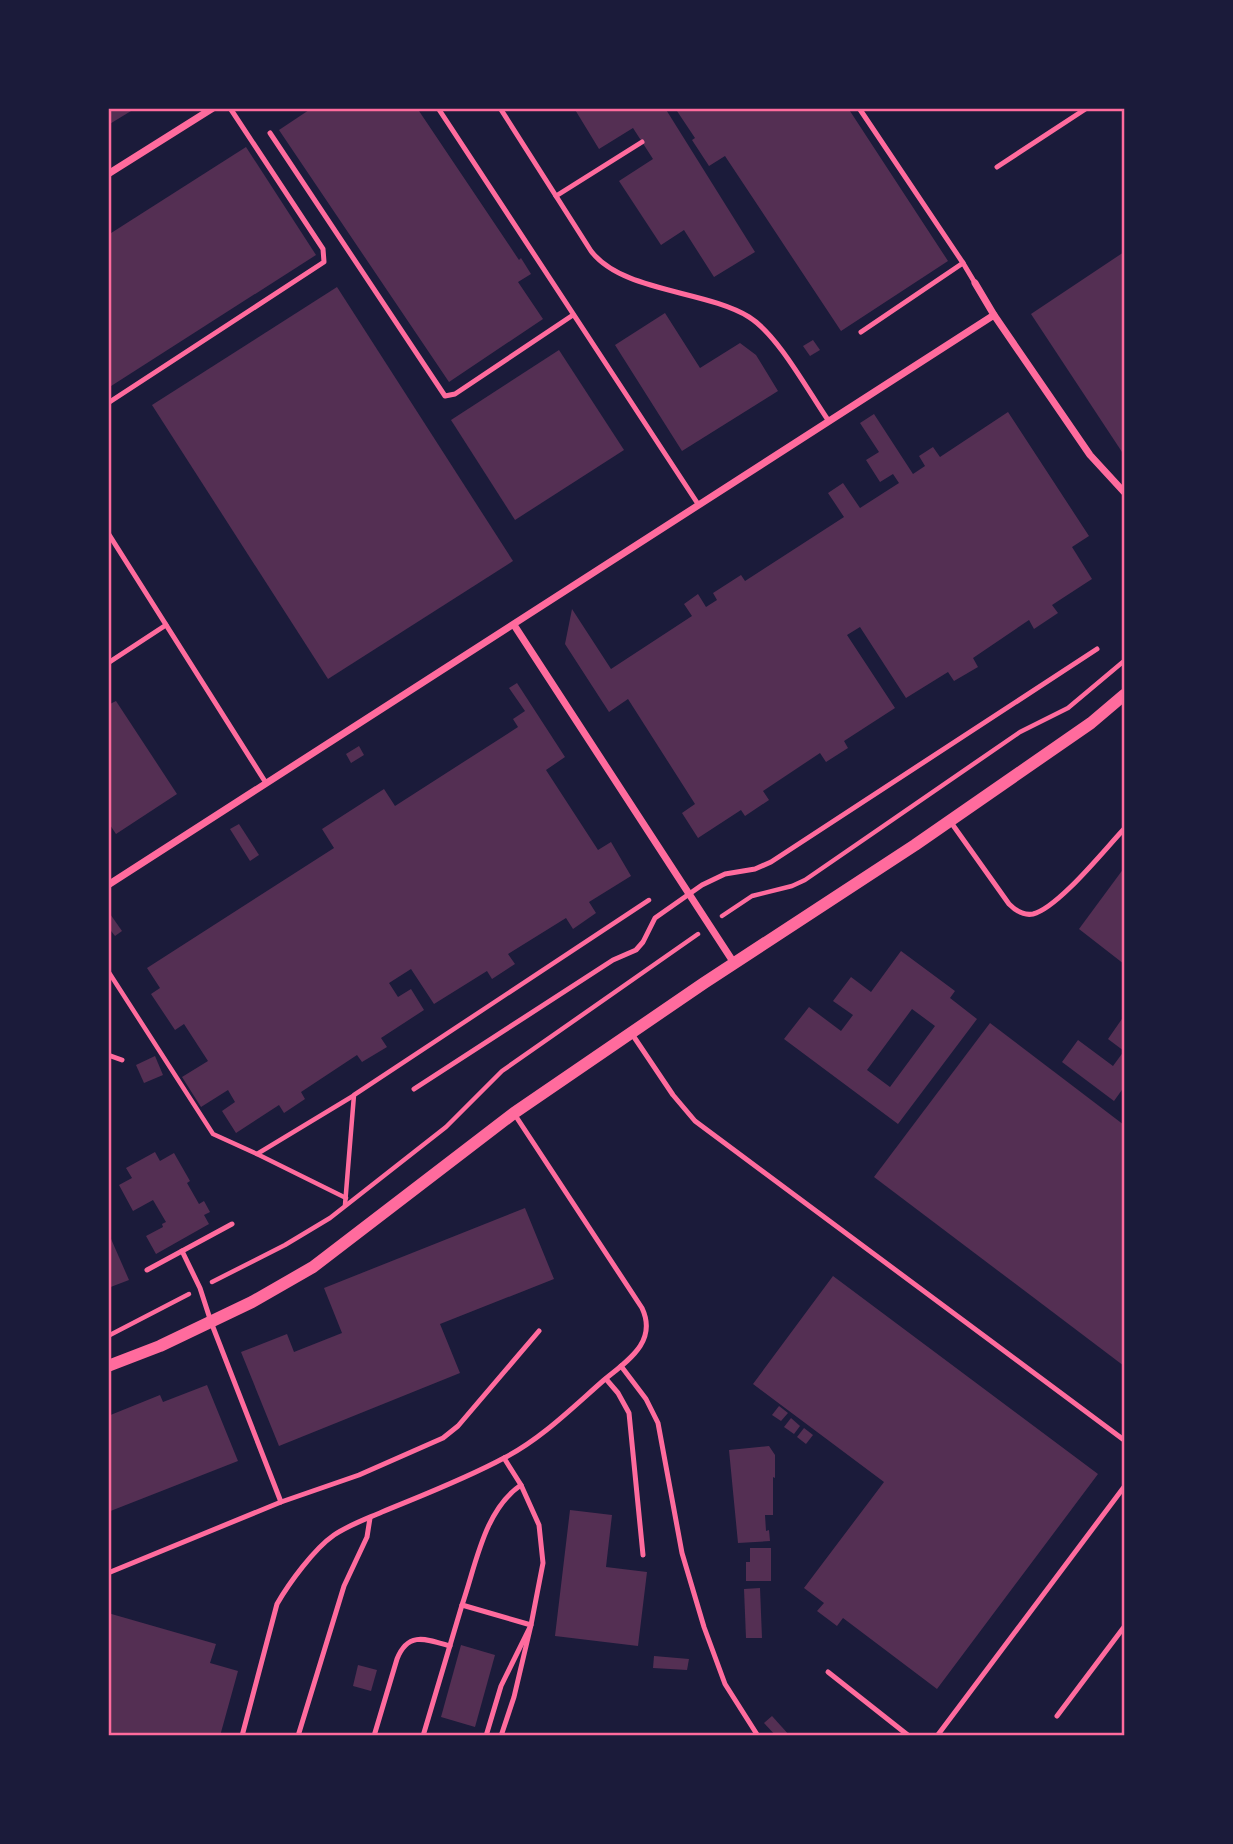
<svg xmlns="http://www.w3.org/2000/svg" width="1233" height="1844" font-family="'DM Sans',sans-serif">
<rect width="100%" height="100%" fill="#1b1b3a"/>
<g fill="#542f53" fill-rule="evenodd">
<path d="M108,108h28l-28,17z"/>
<path d="M312,108h105l102,152 2,-2 10,16 -13,8 25,37 -94,63 -170,-252z"/>
<path d="M574,108h91l90,144 -41,25 -30,-47 -23,15 -42,-64 34,-22 -20,-31 -34,21z"/>
<path d="M675,108h173l100,153 -107,70 -116,-175 -16,10 -17,-26 3,-2z"/>
<path d="M246,147l70,108 -208,133v-153z"/>
<path d="M1124,252v203l-93,-141z"/>
<path d="M337,287l176,274 -185,118 -176,-274z"/>
<path d="M665,313l35,55 40,-25 16,12 22,36 -96,60 -67,-106z"/>
<path d="M813,340l7,10 -10,6 -7,-10z"/>
<path d="M559,350l65,100 -109,70 -64,-100z"/>
<path d="M1008,412l81,124 -17,11 20,32 -40,26 6,8 -24,16 -5,-9 -56,38 5,9 -24,14 -6,-9 -42,26 -46,-71 -13,8 48,73 -51,33 4,7 -22,14 -6,-9 -57,38 6,9 -24,16 -4,-6 -43,28 -16,-25 13,-9 -67,-105 -19,13 -44,-68 7,-35 39,60 81,-53 -8,-12 14,-10 8,13 11,-7 -4,-7 28,-18 4,6 99,-64 -16,-24 15,-10 17,25 39,-25 -6,-9 -13,8 -14,-22 13,-8 -19,-29 14,-9 39,60 12,-8 -6,-10 14,-9 7,10z"/>
<path d="M517,683l48,74 -19,13 52,80 13,-8 20,34 -42,26 7,11 -23,16 -7,-11 -58,36 7,10 -23,15 -5,-8 -53,33 -23,-35 -22,14 9,14 13,-8 13,21 -43,28 6,9 -25,15 -5,-7 -56,37 4,7 -21,14 -5,-8 -43,28 -14,-22 13,-9 -7,-12 -27,17 -19,-30 26,-16 -24,-37 -9,6 -24,-36 9,-6 -13,-20 187,-120 -12,-19 62,-40 11,17 123,-79 -5,-8 12,-8 -16,-23z"/>
<path d="M116,701l61,93 -61,40 -8,-12v-117z"/>
<path d="M359,746l5,9 -13,8 -5,-9z"/>
<path d="M239,824l20,31 -9,6 -20,-32z"/>
<path d="M1124,868v96l-45,-35z"/>
<path d="M108,911l14,20 -7,5 -7,-9z"/>
<path d="M901,951l54,40 -5,7 27,21 -79,105 -114,-85 25,-32 32,24 12,-16 -20,-14 18,-24 20,15zM912,1009l23,17 -45,61 -23,-17z"/>
<path d="M1124,1016v71l-10,14 -52,-39 16,-22 35,26 11,-15 -16,-12z"/>
<path d="M990,1023l134,102v241l-250,-189z"/>
<path d="M155,1056l8,19 -19,8 -8,-18z"/>
<path d="M155,1152l5,9 14,-8 16,28 -3,2 12,21 5,-3 6,11 -6,3 5,9 -53,30 -10,-18 17,-9 -1,-3 4,-2 -13,-22 -20,11 -14,-26 13,-7 -6,-10z"/>
<path d="M525,1208l29,71 -114,45 20,49 -181,73 -38,-94 46,-18 7,18 48,-19 -18,-45z"/>
<path d="M108,1232l21,48 -21,8z"/>
<path d="M833,1276l265,198 -161,215 -94,-71 -6,8 -20,-15 7,-8 -20,-15 80,-106 -131,-98z"/>
<path d="M207,1385l31,76 -130,51v-96l52,-21 3,7z"/>
<path d="M779,1406l9,7 -7,8 -9,-6z"/>
<path d="M791,1418l9,8 -6,8 -10,-7z"/>
<path d="M804,1428l9,7 -7,9 -9,-7z"/>
<path d="M769,1446l6,9v23l-2,-1v38h-8l1,16 3,-1 1,11 -32,2 -9,-93z"/>
<path d="M570,1510l42,5 -6,52 41,5 -9,74 -83,-10z"/>
<path d="M750,1548h21v33h-25v-19h4z"/>
<path d="M760,1588l2,50h-16l-2,-49z"/>
<path d="M108,1613l108,31 -6,19 28,8 -18,65h-112z"/>
<path d="M461,1645l34,10 -20,72 -34,-10z"/>
<path d="M654,1656l35,3 -2,11 -34,-2z"/>
<path d="M358,1665l19,5 -6,21 -18,-5z"/>
<path d="M772,1716l18,20h-14l-12,-13z"/>
</g>
<g fill="none" stroke-linecap="round" stroke-linejoin="round">
<g stroke="#ff6b9d" stroke-width="4.5">
<path d="M722,916l30,-20 40,-10 13,-6 215,-148 48,-24 56,-47"/>
<path d="M108,971l105,163 44,20"/>
<path d="M346,1198l-89,-44 96,-58"/>
<path d="M345,1205l9,-110 295,-195"/>
<path d="M212,1282l73,-37 45,-27 116,-91 56,-56 196,-137"/>
<path d="M108,1336l81,-42"/>
</g>
<g stroke="#ff6b9d" stroke-width="5">
<path d="M438,108l260,396"/>
<path d="M500,108l91,143c31,41 114,39 158,66 29,18 59,74 79,103"/>
<path d="M859,108l104,155"/>
<path d="M270,133l175,263 10,-2 118,-79"/>
<path d="M997,167l90,-59"/>
<path d="M556,196l86,-54"/>
<path d="M861,332l102,-69 12,20"/>
<path d="M108,403l216,-141 -1,-13 -93,-141"/>
<path d="M108,533l158,250"/>
<path d="M108,663l58,-38"/>
<path d="M950,821l59,83c6,6 14,12 24,10 25,-6 72,-65 91,-85"/>
<path d="M632,1034l41,61 22,26 429,319"/>
<path d="M108,1055l14,5"/>
<path d="M414,1089l199,-129 23,-10 7,-8 12,-24 47,-33 23,-11 30,-5 16,-7 326,-213"/>
<path d="M182,1251l18,37 11,34 70,180"/>
<path d="M147,1270l85,-46"/>
<path d="M621,1366l25,33 12,24 24,130 22,74 21,57 33,52"/>
<path d="M606,1379l12,14 11,20 14,142"/>
<path d="M108,1573l173,-71 78,-27 84,-37 15,-12 81,-95"/>
<path d="M828,1672l81,64"/>
<path d="M1057,1716l67,-89"/>
<path d="M242,1736l35,-132c12,-21 37,-55 57,-69 15,-10 32,-16 48,-23 41,-17 83,-33 122,-54 37,-19 68,-50 100,-78 23,-19 54,-38 38,-72l-127,-193"/>
<path d="M298,1736l46,-150 23,-49 3,-19"/>
<path d="M374,1736l23,-77c11,-28 29,-20 53,-13"/>
<path d="M423,1736l39,-131"/>
<path d="M486,1736l15,-50 30,-61 12,-62 -4,-38 -18,-40"/>
<path d="M501,1736l13,-39 17,-72 -69,-20c14,-40 22,-95 59,-120l-17,-27"/>
<path d="M937,1736l187,-249"/>
</g>
<g stroke="#ff6b9d" stroke-width="7">
<path d="M108,174l105,-66"/>
<path d="M975,283l19,32"/>
<path d="M514,625l220,338"/>
<path d="M108,885l886,-570 96,140 34,37"/>
</g>
<path stroke="#ff6b9d" stroke-width="12" d="M108,1366l52,-20 92,-44 61,-35 201,-154 190,-130 211,-138 176,-122 33,-28"/>
</g>
<rect width="1233" height="1844" fill="none" stroke="#1b1b3a" stroke-width="220"/>
<rect x="110" y="110" width="1013" height="1624" fill="none" stroke="#ff6b9d" stroke-width="2.5"/>
</svg>
